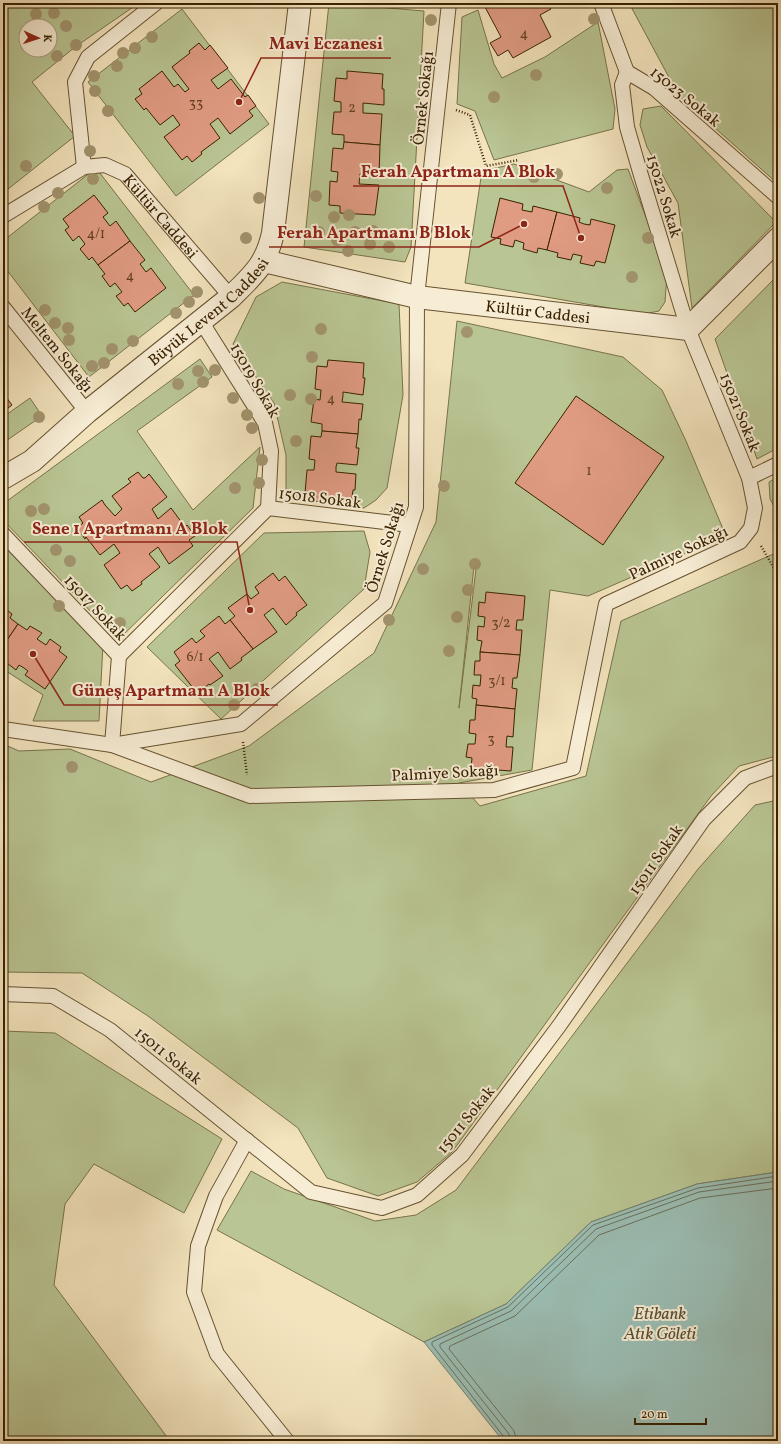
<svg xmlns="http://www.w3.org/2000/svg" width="781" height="1444" font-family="Vollkorn,serif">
<rect width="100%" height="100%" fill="#f3e4be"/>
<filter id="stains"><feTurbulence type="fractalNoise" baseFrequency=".005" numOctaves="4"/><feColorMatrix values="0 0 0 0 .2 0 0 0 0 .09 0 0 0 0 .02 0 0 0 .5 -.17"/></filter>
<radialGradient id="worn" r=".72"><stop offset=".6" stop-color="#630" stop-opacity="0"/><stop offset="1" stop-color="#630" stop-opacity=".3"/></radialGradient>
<g fill="#b9c593" stroke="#78734a" fill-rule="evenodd">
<path d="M3,3h136l-64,44 -43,35 43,54 -72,57zM26,26h24v24h-24z"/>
<path d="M329,3l95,8 -13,236 -6,15 -101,-15z"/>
<path d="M629,3h149v107l-4,5 4,4v65l-99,-88z"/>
<path d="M182,9l87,115 -93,72 -88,-114z"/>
<path d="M478,10l16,54 8,14 43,-21 53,-35 17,87 -2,20 -119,31 -19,-49 -18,-7 5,-87z"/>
<path d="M661,106l115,116 -84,86 -14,-105 -31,-56 -7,-22 3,-16z"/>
<path d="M514,164l75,28 28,-22 11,-1 39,105 -2,28 -6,9 -15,3 -179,-31 17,-112z"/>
<path d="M96,168l98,127 -105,82 -86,-112v-24z"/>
<path d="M778,275v173l-21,11 -42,-120z"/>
<path d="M282,282l117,22 4,91 -16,93 -11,12 -12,8 -78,-11v-42l-12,-52 -41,-59 23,-47z"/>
<path d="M457,321l166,36 39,33 24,51 40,95 -138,60 -38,-6 -18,180 -73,13 21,23 106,-30 35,-155 157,-69v206l-5,-1 -34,9 -28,30 -259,356 -35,30 -39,14 -51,-18 -29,-50 -150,-112 -66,-43 -79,-1v-228l16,7 51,-2 81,33 98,-36 125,-93 62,-131zM476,561h1l-18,147 15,-142z"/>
<path d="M200,359l12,18 -75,54 56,79 67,-63 -7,61 -135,132 -115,-120v-16z"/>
<path d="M30,398l12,18 -39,27v-26z"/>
<path d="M778,477v37l-8,-15 -1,-17z"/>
<path d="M364,531l6,21 -6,37 -143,130 -74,-72 117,-114z"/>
<path d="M3,544l100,100 -4,77h-66l10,-26 -40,-26z"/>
<path d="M778,800v372l-81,12 -106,38 -85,82 -82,38 -207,-112 34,-59 33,18 91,32 41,-6 40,-25 242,-321 57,-64z"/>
<path d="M3,1031l52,2 167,106 -38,74 -90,-49 -29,40 -11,81 116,156h-167z"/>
</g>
<path fill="#9bbeb4" stroke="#737f6c" d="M778,1172v269h-275l-79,-99 82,-38 85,-82 106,-38z"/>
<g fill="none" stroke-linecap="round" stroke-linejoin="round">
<g stroke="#6a705a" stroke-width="1">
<path d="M505,1441l-1,-4 -72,-92v-3l76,-35 85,-82 105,-37 80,-12"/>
<path d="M510,1441l-1,-7 -69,-87v-3l71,-33 85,-82 103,-37 79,-11"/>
<path d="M517,1441l-3,-10 -65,-82 1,-3 65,-30 84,-81 101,-37 78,-10"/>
</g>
</g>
<g fill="#e09b83" stroke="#382100">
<path d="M492,3h55l4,6 -11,6 11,22 -38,21 -5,-8 -10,6 -8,-13 11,-6 -16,-30z"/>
<path d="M199,43l6,7 5,-5 18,23 -17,12 7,9 13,-10 14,18 3,-2 8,11 -7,5 4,5 -23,18 -12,-16 -8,6 10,14 -19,14 1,2 -10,8 -5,-6 -5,4 -18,-23 16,-12 -7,-10 -13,10 -14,-17 -2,2 -9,-11 7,-5 -3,-5 23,-18 12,16 4,-3 7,8 4,-3 -17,-22 18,-14 -1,-2z"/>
<path d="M347,71l36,3 -1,15h2v16l-21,-2v10l19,1 -2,31 -36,-3v-7l-12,-1 2,-22h7v-10l-7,-1 2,-23 11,1z"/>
<path d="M344,142l36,3 -1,30 -19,-1 -1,10 20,1 -4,30 -35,-2v-7l-11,-1 1,-24 7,1 1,-10 -7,-1 2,-23 10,1z"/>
<path d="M94,195l14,18 -5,4 7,9 6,-5 14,20 -32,24 -6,-8 -3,3 -9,-11 5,-5 -6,-8 -6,5 -8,-11 4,-3 -6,-8z"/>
<path d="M500,198l23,6 -1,6 10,2 1,-6 24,6 -10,38 -9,-2 -1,5 -14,-4 1,-6 -9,-3 -2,7 -13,-3 1,-5 -10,-2z"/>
<path d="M557,212l23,6 -1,4 5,2 6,1 1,-6 24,6 -10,38 -9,-2 -2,5 -14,-3 2,-7 -9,-2 -2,6 -14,-3 1,-4 -11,-3z"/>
<path d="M130,241l15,19 -5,4 6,8 5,-4 15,20 -31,24 -7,-9 -4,3 -8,-10 6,-4 -7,-9 -5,4 -8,-11 3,-2 -7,-9z"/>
<path d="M328,360l36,3 -1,15h2l-2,17 -20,-3v4l-1,6 21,2 -2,16 -2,-1 -1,15 -36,-3v-7l-11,-2 3,-23 6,1 1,-10 -6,-1 2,-23 10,1z"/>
<path d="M3,393l9,12 -9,7z"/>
<path d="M576,396l88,61 -61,88 -88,-62z"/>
<path d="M322,431l36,3 -2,14h3l-2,17 -20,-2 -1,4v5l20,2 -1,16h-2l-2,15 -36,-4 1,-7 -11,-1 2,-23h7l1,-10 -6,-1 2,-23 10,1z"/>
<path d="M138,472l5,6h2l4,-4 18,23 -15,12 6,10 13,-11 14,19 2,-2 8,11 -6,4 4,6 -24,18 -11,-17 -9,7 11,13 -19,15 1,2 -10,7 -5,-6 -6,4 -17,-24 16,-12 -6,-9 -14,11 -14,-18 -1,2 -8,-11 6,-5 -4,-6 23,-17 3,5 10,11 7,-7 -10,-13 19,-14 -3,-3z"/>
<path d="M273,573l6,8 6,-5 22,29 -11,8 1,2 -11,10 -13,-17 -9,7 13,17 -24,17 -23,-29 5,-4 -7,-8 19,-14 4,5 8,-6 -4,-6z"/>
<path d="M486,592l39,4 -2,24h-6l-1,10h6l-2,25 -40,-3 2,-11 -5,-1 1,-14 6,1 1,-10 -7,-1 1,-14 6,1z"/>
<path d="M3,607l9,7 -2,4 8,6 -15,22z"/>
<path d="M219,616l6,8 5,-4 23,29 -12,9 1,2 -12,9 -12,-17 -9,7 14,17 -13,9 -1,-1 -12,9 -22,-28 5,-4 -6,-9 18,-14 4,5 9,-7 -5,-5z"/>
<path d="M18,624l9,6 3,-4 12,7 -5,6 9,6 4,-6 11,8 -2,4 8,6 -22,32 -20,-14 3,-4 -4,-3 -5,-3 -3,5 -13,-10v-14z"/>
<path d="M480,652l40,3 -3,23h-4l-1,10 5,1 -2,20 -39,-4 1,-6 -5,-1 1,-13 7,1 1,-11h-7l1,-14h5z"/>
<path d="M476,705l39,4 -2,28 -6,-1 -1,11h7l-2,24 -40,-3 1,-10 -6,-1 2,-13h7l1,-10 -7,-1 1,-13h5z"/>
</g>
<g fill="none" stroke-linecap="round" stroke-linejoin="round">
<defs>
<g id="service">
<path d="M601,3l26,69 27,16 124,109"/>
<path d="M84,167l-9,-85 13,-25 68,-54"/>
<path id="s1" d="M3,216l81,-49 21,-2 20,9 106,123"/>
<path d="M3,307l84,105"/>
<path d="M201,321l64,102 6,28 -3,57"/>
<path d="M749,478l29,-14"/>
<path d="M268,508l142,17"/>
<path d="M3,534l116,122 -7,89 138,51 244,-6 79,-22 33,-164 134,-62 11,-14 4,-20 -6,-30 -61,-149 -48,-157 -13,-45 -5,-42 5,-13"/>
<path d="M119,656l149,-148"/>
<path d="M3,729l109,16 129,-21 144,-121 31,-96 1,-210 32,-294"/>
<path d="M3,994l50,2 57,34 201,162 71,16 35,-13 45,-40 97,-129 145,-207 41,-41 30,-11h3"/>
<path d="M247,1140l-31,56 -18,50 -4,46 23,62 70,87"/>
</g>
<g id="minor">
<path id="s2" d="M264,261l153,36 271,32 90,-90"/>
</g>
<g id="tertiary">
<path id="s3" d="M3,478l29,-17 55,-49 144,-115c22,-22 35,-32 42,-64l27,-230"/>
</g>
</defs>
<use href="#service" stroke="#675230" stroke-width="16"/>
<use href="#minor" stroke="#675230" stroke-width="24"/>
<use href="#tertiary" stroke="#675230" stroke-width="24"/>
<g stroke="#382100" stroke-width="2.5" stroke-dasharray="1 2" stroke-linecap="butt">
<path d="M456,110l14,5 16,51 33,-6"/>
<path d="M761,546l17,29"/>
<path d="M243,742l4,33"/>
</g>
<use href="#service" stroke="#f7edd5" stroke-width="14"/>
<use href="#minor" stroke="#f7edd5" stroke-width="22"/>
<use href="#tertiary" stroke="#f7edd5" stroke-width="22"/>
</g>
<g fill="#a2946e">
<circle cx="54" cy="13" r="6"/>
<circle cx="36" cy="14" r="6"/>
<circle cx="594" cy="19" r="6"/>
<circle cx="431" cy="20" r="6"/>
<circle cx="66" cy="26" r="6"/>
<circle cx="152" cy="37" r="6"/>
<circle cx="76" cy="45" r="6"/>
<circle cx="135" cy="48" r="6"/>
<circle cx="123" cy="53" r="6"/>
<circle cx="57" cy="56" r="6"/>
<circle cx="117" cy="66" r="6"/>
<circle cx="536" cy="75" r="6"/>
<circle cx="94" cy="76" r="6"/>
<circle cx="95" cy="91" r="6"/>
<circle cx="494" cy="97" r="6"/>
<circle cx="108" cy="111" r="6"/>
<circle cx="90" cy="151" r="6"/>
<circle cx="26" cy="166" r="6"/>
<circle cx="557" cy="174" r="6"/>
<circle cx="534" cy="177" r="6"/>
<circle cx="93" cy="179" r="6"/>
<circle cx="607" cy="188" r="6"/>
<circle cx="58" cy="193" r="6"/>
<circle cx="316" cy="196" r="6"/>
<circle cx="259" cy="198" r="6"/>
<circle cx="44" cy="207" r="6"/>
<circle cx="349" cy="215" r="6"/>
<circle cx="334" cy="217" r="6"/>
<circle cx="373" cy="231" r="6"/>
<circle cx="319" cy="232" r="6"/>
<circle cx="355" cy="232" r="6"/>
<circle cx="246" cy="238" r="6"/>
<circle cx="648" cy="238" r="6"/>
<circle cx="337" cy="240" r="6"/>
<circle cx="370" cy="244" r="6"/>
<circle cx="389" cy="247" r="6"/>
<circle cx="348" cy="251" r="6"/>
<circle cx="632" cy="277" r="6"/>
<circle cx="197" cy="292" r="6"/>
<circle cx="189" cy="302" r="6"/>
<circle cx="45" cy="310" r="6"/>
<circle cx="176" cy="313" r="6"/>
<circle cx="55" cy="323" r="6"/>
<circle cx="68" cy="328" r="6"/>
<circle cx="321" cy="329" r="6"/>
<circle cx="467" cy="332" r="6"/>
<circle cx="69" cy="340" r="6"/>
<circle cx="133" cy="341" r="6"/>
<circle cx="112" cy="349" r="6"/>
<circle cx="312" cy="357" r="6"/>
<circle cx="104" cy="363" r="6"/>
<circle cx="92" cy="366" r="6"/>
<circle cx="215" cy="370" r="6"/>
<circle cx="198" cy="371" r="6"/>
<circle cx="203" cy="382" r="6"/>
<circle cx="178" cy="384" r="6"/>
<circle cx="290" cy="395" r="6"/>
<circle cx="233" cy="398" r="6"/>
<circle cx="311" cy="399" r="6"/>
<circle cx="247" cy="415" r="6"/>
<circle cx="39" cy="417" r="6"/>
<circle cx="252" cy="428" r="6"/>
<circle cx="296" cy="441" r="6"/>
<circle cx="262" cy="460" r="6"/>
<circle cx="259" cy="483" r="6"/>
<circle cx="444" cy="486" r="6"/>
<circle cx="235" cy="488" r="6"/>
<circle cx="44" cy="509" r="6"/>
<circle cx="31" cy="511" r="6"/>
<circle cx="56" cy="550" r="6"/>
<circle cx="70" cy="561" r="6"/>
<circle cx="475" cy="564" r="6"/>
<circle cx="423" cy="569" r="6"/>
<circle cx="468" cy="590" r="6"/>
<circle cx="59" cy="606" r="6"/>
<circle cx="457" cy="617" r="6"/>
<circle cx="389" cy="620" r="6"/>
<circle cx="120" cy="623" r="6"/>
<circle cx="449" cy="651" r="6"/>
<circle cx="257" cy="689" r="6"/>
<circle cx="234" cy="705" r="6"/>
<circle cx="72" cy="767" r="6"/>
</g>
<g text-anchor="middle" stroke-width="4" stroke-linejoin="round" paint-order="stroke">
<g font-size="14" fill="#624021">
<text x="524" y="38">4</text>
<text x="196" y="107">33</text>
<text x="352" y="112">2</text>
<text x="96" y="238">4/1</text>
<text x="130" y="280">4</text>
<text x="331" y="403">4</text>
<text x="589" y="475">1</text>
<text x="501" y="627">3/2</text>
<text x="195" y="661">6/1</text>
<text x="497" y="685">3/1</text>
<text x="491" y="743">3</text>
</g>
<g font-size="16" fill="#382100" stroke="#f7edd5">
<text transform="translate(686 96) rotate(39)" y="6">15023 Sokak</text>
<text transform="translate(422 98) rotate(-84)" y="6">Örnek Sokağı</text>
<text transform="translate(665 196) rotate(73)" y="6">15022 Sokak</text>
<text dy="6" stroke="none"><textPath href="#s1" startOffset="193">Kültür Caddesi</textPath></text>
<text dy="6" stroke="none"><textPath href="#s3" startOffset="265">Büyük Levent Caddesi</textPath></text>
<text dy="6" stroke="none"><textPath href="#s2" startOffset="279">Kültür Caddesi</textPath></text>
<text transform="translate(58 349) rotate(51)" y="6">Meltem Sokağı</text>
<text transform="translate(256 380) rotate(60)" y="6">15019 Sokak</text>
<text transform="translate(741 412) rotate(68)" y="6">15021 Sokak</text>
<text transform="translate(320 497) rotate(7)" y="6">15018 Sokak</text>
<text transform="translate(384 547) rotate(-73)" y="6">Örnek Sokağı</text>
<text transform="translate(678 552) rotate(-25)" y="6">Palmiye Sokağı</text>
<text transform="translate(96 607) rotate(47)" y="6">15017 Sokak</text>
<text transform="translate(445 772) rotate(-3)" y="6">Palmiye Sokağı</text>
<text transform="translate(655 859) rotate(-55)" y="6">15011 Sokak</text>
<text transform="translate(169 1055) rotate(39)" y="6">15011 Sokak</text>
<text transform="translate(465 1119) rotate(-51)" y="6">15011 Sokak</text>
</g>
<g font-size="17" font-style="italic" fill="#565036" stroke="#f7edd5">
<text x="660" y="1319">Etibank<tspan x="660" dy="20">Atık Göleti</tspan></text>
</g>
</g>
<path fill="none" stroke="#8f2418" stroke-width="1.5" d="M239 102L261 58H391M581 238L563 186H353M524 224L479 247H269M250 610L237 542H24M33 654L64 705H278"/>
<g fill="#8f2418" stroke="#f7edd5" stroke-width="1.5">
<circle cx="239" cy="102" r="4"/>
<circle cx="581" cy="238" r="4"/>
<circle cx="524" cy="224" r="4"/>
<circle cx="250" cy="610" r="4"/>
<circle cx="33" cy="654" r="4"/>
</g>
<g font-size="17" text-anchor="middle" font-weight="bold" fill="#8f2418" stroke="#f7edd5" stroke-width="4" stroke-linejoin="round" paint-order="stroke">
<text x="326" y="49">Mavi Eczanesi</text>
<text x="458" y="177">Ferah Apartmanı A Blok</text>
<text x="374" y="238">Ferah Apartmanı B Blok</text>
<text x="130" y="534">Sene 1 Apartmanı A Blok</text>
<text x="171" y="696">Güneş Apartmanı A Blok</text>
</g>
<rect width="781" height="1444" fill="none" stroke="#f3e4be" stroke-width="16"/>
<rect x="4" y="4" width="773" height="1436" fill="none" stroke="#382100" stroke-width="2"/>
<rect x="8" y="8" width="765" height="1428" fill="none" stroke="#382100"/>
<g transform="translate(38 38) rotate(93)"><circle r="19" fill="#f7edd5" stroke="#ab9b80"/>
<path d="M0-3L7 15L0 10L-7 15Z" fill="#8f2418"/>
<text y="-6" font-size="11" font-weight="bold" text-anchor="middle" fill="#382100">K</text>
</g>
<path d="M635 1418v6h71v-6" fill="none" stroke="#382100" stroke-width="2"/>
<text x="641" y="1418" font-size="12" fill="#382100" stroke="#f7edd5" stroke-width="3" paint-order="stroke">20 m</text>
<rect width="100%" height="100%" filter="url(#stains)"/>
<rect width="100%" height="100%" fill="url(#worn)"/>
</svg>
